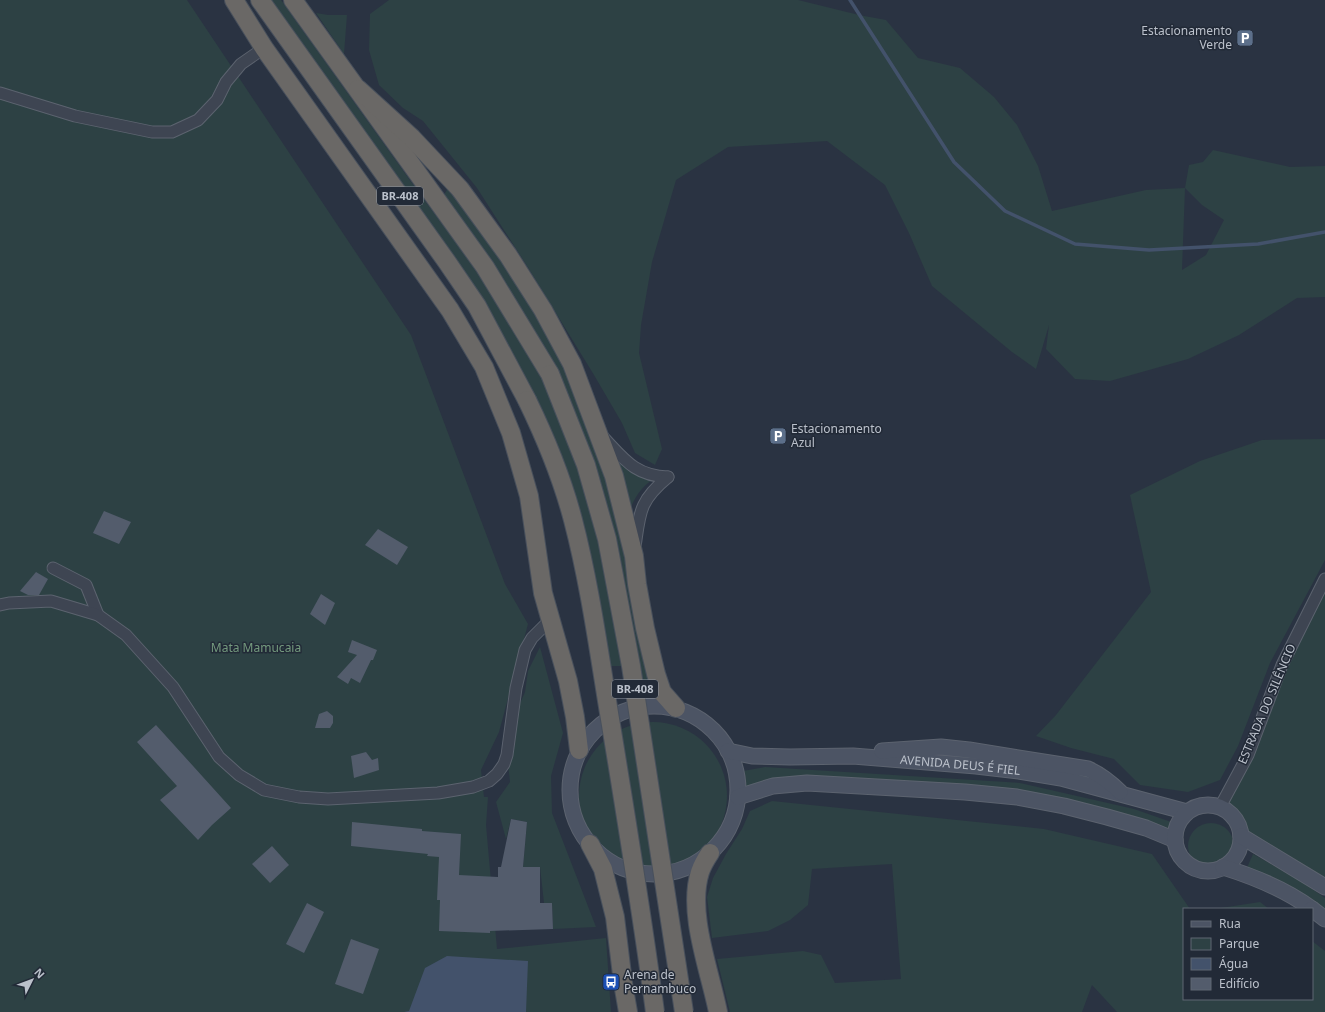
<svg xmlns="http://www.w3.org/2000/svg" width="1325" height="1012" font-family="'Noto Sans',sans-serif">
<rect width="100%" height="100%" fill="#2a3342"/>
<g fill="#2d4144" fill-rule="evenodd">
<path d="M0,0h187l224,335 94,249 23,40 -29,108 -18,38 3,27h4l-2,28 11,124 109,-11 5,74h-611z"/>
<path d="M267,0h14l141,197 75,100 38,64 25,60 25,68 18,73 19,104h-13l-59,-232z"/>
<path d="M389,0h409l61,15 27,5 32,38 42,10 34,29 23,28 21,41 14,45 94,-21 39,-2 4,-23 14,-3 10,-12 77,17 35,-1v131l-28,1 -58,37 -51,24 -78,22 -35,-2 -29,-30 3,-24 -13,44 -24,-17 -80,-66 -23,-53 -24,-48 -58,-44 -99,6 -52,33 -24,82 -11,63 -2,28 23,96 -7,16 -20,-12 -13,-30 -28,-48 -67,-109 -50,-78 -54,-67 -20,-13 -24,-23 -10,-35 1,-36zM1185,188l17,17 22,15 -18,35 -24,15z"/>
<path d="M316,13l12,2h19l-3,39z"/>
<path d="M448,188l50,68 41,63 35,66 43,125 39,191h-15l-66,-279 -134,-222z"/>
<path d="M1325,439v121l-55,103 -32,83 -18,34 -32,12 -48,-7 -26,-26 -43,-11 -35,-12 20,-21 95,-123 -21,-97 70,-34 62,-21z"/>
<path d="M612,454c15,17 20,19 40,26 -12,8 -18,19 -23,32z"/>
<path d="M1325,579v308l-61,-37 -25,-24 -3,-6 -7,-8 -9,-5z"/>
<path d="M540,647l23,86 -12,43 1,37 44,114 -43,2 -1,-26h-8l-4,-36h-17l4,-45 -16,-3 -5,20 -10,-37 14,-20 -3,-27 4,-31 14,-32 3,-21z"/>
<circle cx="653" cy="796" r="74"/>
<path d="M765,767l255,16 114,26 43,15 -7,18 -117,-38 -252,-23h-39l-16,9 -3,-19z"/>
<path d="M772,801l272,28 108,25 38,55h-6v90h128v-58l13,10v61h-208l-25,-27 -10,27h-352l-13,-53 86,-8 18,4 14,28 66,-4 -9,-115 -80,5 -4,36 -18,15 -22,11 -56,7 -5,-41 6,-19 13,-24 16,-25 8,-18z"/>
<circle cx="1211" cy="846" r="23"/>
<path d="M1253,854l45,25 27,19v17l-80,-43z"/>
<path d="M1260,902l9,7h-55z"/>
</g>
<path fill="#43526b" d="M447,956l81,5 -2,51h-122l5,-1 16,-43z"/>
<g fill="none" stroke-linecap="round" stroke-linejoin="round">
<path stroke="#43526b" stroke-width="3.5" d="M850,0l104,162 51,49 70,33 74,6 109,-6 67,-12"/>
</g>
<g fill="#535c6c">
<path d="M104,511l27,11 -12,22 -26,-11z"/>
<path d="M378,529l30,18 -11,18 -32,-20z"/>
<path d="M36,572l12,7 -9,16h-11l-8,-4z"/>
<path d="M321,594l14,9 -10,22 -15,-11z"/>
<path d="M352,640l25,10 -4,10h-2l-11,23 -9,-5 -3,6 -11,-7 20,-22 -9,-3z"/>
<path d="M327,711l6,5v7l-3,5h-15l4,-14z"/>
<path d="M156,725l75,83 -19,17 -14,15 -38,-40 17,-14 -40,-44z"/>
<path d="M366,752l6,8 6,-2 1,12 -25,8 -3,-22z"/>
<path d="M511,819l16,3 -4,45h17v36h12l1,26 -63,2v2l-51,-2 1,-31h-3l2,-43 -12,-1 1,-2 -77,-8 1,-24 70,7v2l39,3 -2,41 39,2v-10h3z"/>
<path d="M272,846l17,19 -19,18 -18,-19z"/>
<path d="M307,903l17,9 -20,41 -18,-9z"/>
<path d="M351,939l28,10 -16,45 -28,-10z"/>
</g>
<g fill="none" stroke-linecap="round" stroke-linejoin="round">
<defs>
<g id="minor">
<path d="M0,93l75,23 77,16h20l26,-12 19,-20 9,-18 15,-18 23,-16"/>
<path d="M603,437c21,22 32,39 65,40"/>
<path d="M635,547c5,-35 4,-46 33,-70"/>
<path d="M53,568l33,17 12,30"/>
<path d="M0,605l9,-2 42,-2 47,14 28,20 47,52 46,70 20,18 25,15 35,7 29,2 110,-6 35,-6 16,-6 8,-7 7,-10 3,-9 9,-67 9,-38 7,-12 18,-18"/>
<path d="M1220,807l28,-52 34,-90 43,-86"/>
</g>
<g id="secondary">
<circle cx="654" cy="790" r="84"/>
<path id="s1" d="M728,751l24,5 38,1 63,-1 123,10 43,5 42,7 126,34"/>
<path d="M882,751l59,-4 28,3 119,19c13,6 22,13 32,23"/>
<path d="M738,797l35,-11 34,-3 158,9 52,5 47,9 43,11 39,11 29,12"/>
<circle cx="1208" cy="838" r="33"/>
<path d="M1241,836l84,51"/>
<path d="M1223,867c32,10 62,22 89,42"/>
<path d="M1312,909l13,10"/>
</g>
<g id="trunk">
<path d="M234,0l30,48 186,262 34,57 27,66 18,63 14,97 25,88 7,36 4,33"/>
<path d="M260,0l187,262 30,44 50,94"/>
<path d="M293,0l192,267 65,107"/>
<path d="M358,89l54,49 48,51 48,66 35,55 29,54 42,112 20,80 3,28 8,44 11,46 6,18 14,16"/>
<path d="M590,844l13,25 12,48 8,66 5,29"/>
<path d="M710,853c-4,6 -8,13 -10,19 -13,41 10,99 18,140"/>
</g>
</defs>
<use href="#minor" stroke="#5c636f" stroke-width="13"/>
<use href="#secondary" stroke="#5c636f" stroke-width="17"/>
<use href="#trunk" stroke="#48505c" stroke-width="20"/>
<use href="#minor" stroke="#3e4552" stroke-width="11"/>
<use href="#secondary" stroke="#4c5464" stroke-width="15"/>
<use href="#trunk" stroke="#6a6866" stroke-width="18"/>
<defs>
<g id="trunk-bridge">
<path d="M550,374l36,91 21,74 24,127 53,346"/>
<path d="M527,400c19,39 35,78 46,120 17,65 26,133 37,199 16,97 32,195 45,293"/>
</g>
</defs>
<use href="#trunk-bridge" stroke="#48505c" stroke-width="20" stroke-linecap="butt"/>
<use href="#trunk-bridge" stroke="#6a6866" stroke-width="18"/>
</g>
<defs>
<symbol id="parking-square" viewBox="-11 -11 22 22"><rect x="-9" y="-9" width="18" height="18" rx="4" fill="#5c6f8a" stroke="#222a37"/><path d="M-3.5-5.5H1a3.5 3.5 0 0 1 0 7H-1V5.5H-3.5ZM-1-3.4V-.6H.8a1.4 1.4 0 0 0 0-2.8Z" fill="#fff"/></symbol>
<symbol id="bus-square" viewBox="-11 -11 22 22"><rect x="-9" y="-9" width="18" height="18" rx="4" fill="#1a4fb4" stroke="#222a37"/><path d="M-5-6H5V4H4V6H2V4H-2V6H-4V4H-5ZM-3.5-4V0h7V-4ZM-3.5 1.2v1.5H-2V1.2ZM2 1.2v1.5H3.5V1.2Z" fill="#fff"/></symbol>
</defs>
<g fill-rule="evenodd">
<use href="#parking-square" x="1235" y="28" width="20" height="20"/>
<use href="#parking-square" x="768" y="426" width="20" height="20"/>
<use href="#bus-square" x="601" y="972" width="20" height="20"/>
</g>
<g text-anchor="middle" stroke-width="3" stroke-linejoin="round" paint-order="stroke">
<g fill="#222a37" stroke="#8d949f" stroke-width="1">
<rect x="377" y="187" width="46" height="18" rx="3"/>
<rect x="612" y="680" width="46" height="18" rx="3"/>
</g>
<g font-size="11" font-weight="bold" fill="#bbc1cb">
<text x="400" y="200">BR-408</text>
<text x="635" y="693">BR-408</text>
</g>
<g font-size="12" fill="#bbc1cb" stroke="#222a37" text-anchor="start">
<text x="1232" y="35" text-anchor="end">Estacionamento<tspan x="1232" dy="14">Verde</tspan></text>
<text x="791" y="433">Estacionamento<tspan x="791" dy="14">Azul</tspan></text>
<text x="624" y="979">Arena de<tspan x="624" dy="14">Pernambuco</tspan></text>
</g>
<g font-size="12" fill="#749a7e" stroke="#222a37">
<text x="256" y="652">Mata Mamucaia</text>
</g>
<g font-size="12" fill="#bbc1cb" stroke="#222a37">
<text transform="translate(1267 704) rotate(-67)" y="4">ESTRADA DO SILÊNCIO</text>
<text dy="4" stroke="none"><textPath href="#s1" startOffset="233">AVENIDA DEUS É FIEL</textPath></text>
</g>
</g>
<rect x="1183" y="908" width="130" height="92" fill="#222a37" stroke="#5f6672"/>
<rect x="1191" y="921" width="20" height="6" fill="#4c5464" stroke="#5f6672"/>
<text x="1219" y="928" font-size="12" fill="#bbc1cb">Rua</text>
<rect x="1191" y="938" width="20" height="12" fill="#2d4144" stroke="#5f6672"/>
<text x="1219" y="948" font-size="12" fill="#bbc1cb">Parque</text>
<rect x="1191" y="958" width="20" height="12" fill="#43526b" stroke="#5f6672"/>
<text x="1219" y="968" font-size="12" fill="#bbc1cb">Água</text>
<rect x="1191" y="978" width="20" height="12" fill="#535c6c" stroke="#5f6672"/>
<text x="1219" y="988" font-size="12" fill="#bbc1cb">Edifício</text>
<g transform="translate(32 980) rotate(48)" stroke="#222a37" stroke-width="3" paint-order="stroke">
<path d="M0-3L7 15L0 10L-7 15Z" fill="#bbc1cb"/>
<text y="-6" font-size="11" font-weight="bold" text-anchor="middle" fill="#bbc1cb">N</text>
</g>
</svg>
